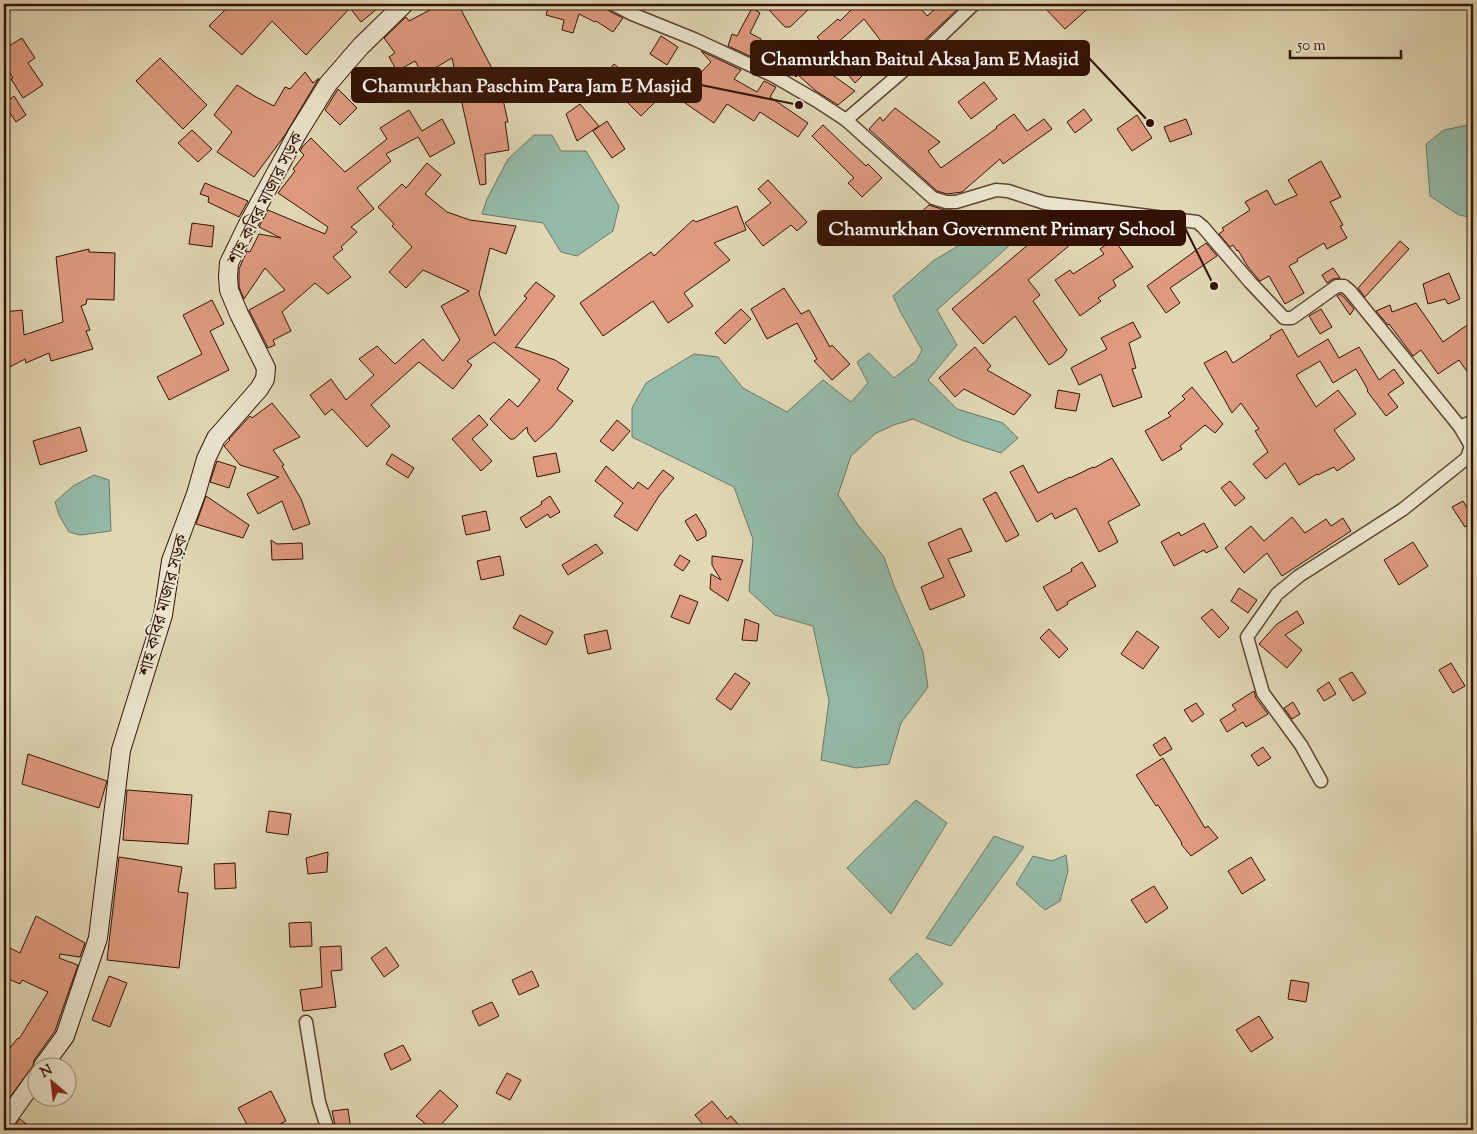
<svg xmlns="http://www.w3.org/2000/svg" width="1477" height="1134" font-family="'Sorts Mill Goudy','Noto Serif Bengali',serif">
<rect width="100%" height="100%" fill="#e0d7b4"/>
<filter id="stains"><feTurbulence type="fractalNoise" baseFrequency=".004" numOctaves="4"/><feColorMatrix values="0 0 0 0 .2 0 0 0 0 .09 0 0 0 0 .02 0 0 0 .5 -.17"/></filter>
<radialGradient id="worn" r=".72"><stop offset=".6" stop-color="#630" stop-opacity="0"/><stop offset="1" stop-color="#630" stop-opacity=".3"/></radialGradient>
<g fill="#94baa9" stroke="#6d7767">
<path d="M1473,124v94l-14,-3 -29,-19 -4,-52 18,-14z"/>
<path d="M534,135h18l9,16h25l33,55 -6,25 -36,25 -16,-4 -18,-29 -61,-9 5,-15 21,-40z"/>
<path d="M1013,225l6,12 -82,73 20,35 -29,35 29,29 46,14 15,15 -17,15 -37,-12 -51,-22 -19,6 -18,8 -25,23 -13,39 20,30 26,32 10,29 29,66 5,35 -27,36 -12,41 -33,4 -35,-8 8,-59 -16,-75 -38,-11 -26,-24 4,-52 -19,-52 -102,-50v-29l14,-25 48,-29 24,3 25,31 44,24 36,-32 28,22 17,-19 -11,-21 12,-9 25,25 22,-17 6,-11 -21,-37 -8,-17 40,-35 55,-33z"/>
<path d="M94,475l15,5 2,51 -31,4 -11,-3 -10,-17 -4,-13 18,-16z"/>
<path d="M916,800l31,23 -56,91 -44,-46z"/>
<path d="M994,836l30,11 -73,99 -25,-8z"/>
<path d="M1066,855l2,16 -8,30 -15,9 -29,-26 17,-28 19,5z"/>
<path d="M917,953l26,31 -29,26 -25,-31z"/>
</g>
<g fill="#df9a7f" stroke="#331204">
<path d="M231,4h152l-22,18 -11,-14 -44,47 -34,-34 -30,34 -33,-29z"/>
<path d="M441,4h17l37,70 2,-1 11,49h-3l4,28 -24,4 1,30 -6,1 -28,-127 -29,17 -8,-14 -18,10 -8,-14 6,-4 -11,-15 22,-21 3,4z"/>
<path d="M549,4h55l5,7 14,7 -10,14 -17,-11 -1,1 -16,-8 -6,19 -11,-3 2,-10 -18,-5z"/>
<path d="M775,4h39l-24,23h-5l-16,-17z"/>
<path d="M857,4h60l10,12 14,-12h22l-64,60 -3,-5 -14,12 -11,-13 13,-13 -20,-26 -29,26 31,27 -11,11 -38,-46 21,-18 2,2z"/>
<path d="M1041,4h52l-28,25z"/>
<path d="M752,8l8,5 -10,20 11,6 -2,5 2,1 -9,12 -24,-11 4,-12 5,2z"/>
<path d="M661,36l17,11 -11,18 -17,-11z"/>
<path d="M22,38l13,20 -7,5 15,22 -20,13 -12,-19 2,-1 -9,-15v-14z"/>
<path d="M790,44l12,9 -2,3 17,16 4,-5 34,24 -17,14 -22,-14 -18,-16 -2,2 -7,-6 -2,3 -14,-7z"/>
<path d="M701,51l40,19 -7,9 23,13 7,-11 12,6 -6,10 38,26 -10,14 -38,-25 -6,9 -27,-17 -13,19 -42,-29 10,-15 8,5 21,-22z"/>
<path d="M160,58l47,47 -24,24 -47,-48z"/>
<path d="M614,64l27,23 7,-8 15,15 -22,22 -25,-25 -3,3 -14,-12z"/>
<path d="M305,72l8,11 6,-5 -34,57 -31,42 -37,-25 15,-20 -18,-17 23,-30 19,12 18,9 11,-19 5,2z"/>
<path d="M984,82l13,17 -26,20 -13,-17z"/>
<path d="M338,89l19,19 -17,17 -15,-15z"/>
<path d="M14,96l12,19 -10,7 -12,-18z"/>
<path d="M580,104l19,22 -22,15 -11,-27z"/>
<path d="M895,108l45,34 -12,9 13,17 56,-40 -1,-1 18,-13 13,17 17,-12 8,10 -49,35 -3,-5 -38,33 -15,2 -10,-3 -68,-62 11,-12 3,4z"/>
<path d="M1084,109l8,11 -17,13 -8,-11z"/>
<path d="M409,110l13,21 20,-12 13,24 -25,14 -12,-20 -32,17 5,7 -34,27 17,21 -23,18 6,5 -16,15 2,2 -10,8 18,20 -23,17 -13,-11 -33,29 9,19 -18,9 2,5 -7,3 -19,-38 36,-20 -20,-22 -21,31 -5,-12v-18l8,-18 3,1 9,-18 22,4 -22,-11 9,-17 57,24 3,-7 -50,-34 17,-22 -2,-2 11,-14 -4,-4 3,-5 8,-8 34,34 42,-33 -7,-11z"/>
<path d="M1137,115l15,23 -20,13 -15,-22z"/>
<path d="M1186,119l6,15 -22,8 -6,-15z"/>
<path d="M607,121l18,28 -13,9 -19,-27z"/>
<path d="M823,125l43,41 2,-2 14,14 -20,19 -14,-14 6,-5 -42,-42z"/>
<path d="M192,130l20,19 -14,13 -20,-19z"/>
<path d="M1321,161l20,36 -11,5 13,23 -3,1 7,12 -20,11 -3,-6 -27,16 1,2 -9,5 15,27 -19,11 -16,-28 -9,5 -12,-14 -10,-17 -1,1 -4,-6 -3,2 -11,-13 5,-4 -2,-2 28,-18 -5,-8 22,-12 8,15 22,-10 -9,-15z"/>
<path d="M427,163l14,12 -16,19 22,18 23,8 46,6 -10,28 -16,-6 -11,46 16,42 32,-38 -3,-2 12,-14 19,14 -40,52 2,-1 38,13 14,9 -12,20 16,12 -21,26 -17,15 -7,-9 -1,-6 -13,12h-4l-20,-20 19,-20 9,8 22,-27 -46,-38 -27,19 5,4 -19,24 -34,-27 -48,43 19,21 -23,21 -35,-38 -7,6 -15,-20 21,-16 15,21 28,-25 -15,-16 18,-13 18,18 28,-25 20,22 17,-21 -19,-34 28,-15 -46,-21 -17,18 -17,-16 23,-25 -20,-21 2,-2 -16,-17 24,-23 4,4z"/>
<path d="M768,180l39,42 -10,9 -6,-6 -28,21 -18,-23 26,-20 -13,-14z"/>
<path d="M205,183l43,18 -9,16 -31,-15 1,-5 -9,-3z"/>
<path d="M929,205l15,5h8l8,9 -26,24 -11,-12 -15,14 -11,-11z"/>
<path d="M737,206l9,24 -32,13 16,17 -46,33 9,13 -25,17 -15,-22 -50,35 -23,-33 71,-51 3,4 39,-36 3,2z"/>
<path d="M1051,212l50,7 -73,61 12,15 -7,6 34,49 -5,7 -13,8 -34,-49 -32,28 -31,-35 90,-76 -5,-7z"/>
<path d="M192,223l22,3 -2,21 -23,-3z"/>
<path d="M1114,239l19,28 -20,13 3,6 -18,12 3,3 -21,15 -25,-36 15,-10 3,4 31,-20 -4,-5z"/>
<path d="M1400,241l9,8 -44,48 -7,-9z"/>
<path d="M1206,243l11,13 -47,32 10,15 -14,10 -19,-27z"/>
<path d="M89,249v3l26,1 -1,47 -27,-1 -1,5 -5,2 9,24 -4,1 7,18 -42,12 -2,-8 -23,10 -1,-4 -21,11v-58l18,-2 2,25 39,-13 -7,-65z"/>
<path d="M1333,268l7,10 -7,1 -6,4 -5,-8z"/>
<path d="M1449,273l11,26 -12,5 -3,-5 -17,5 -5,-20z"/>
<path d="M784,288l17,26 8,-4 21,37 2,-2 18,19 -18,16 -18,-19 3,-2 -20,-36 -30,16 -16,-30z"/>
<path d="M1340,294l4,3 10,12 -4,6 -13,-19z"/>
<path d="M212,300l12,24 -14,7 19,39 -60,30 -12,-23 45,-23 -19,-39z"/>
<path d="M1416,303l27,39 30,-21v59l-14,-20 -21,14 -17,-24 -8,6 -24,-32 -1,1 -12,-14 14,-6 2,7z"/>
<path d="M741,309l10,10 -26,25 -10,-11z"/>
<path d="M1321,309l11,18 -12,7 -11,-18z"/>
<path d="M1133,322l8,15 -12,6 7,25 -4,1 10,28 -29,10 -12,-33 -22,11 -8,-17 36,-19 -6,-11z"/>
<path d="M1282,329l16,28 30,-18 11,19 20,-11 20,33 15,-11 10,14 -16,11 10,13 -12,9 -19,-25 1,-1 -12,-21 -23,14 -13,-22 -24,14 20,32 22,-17 18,24 -22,16 21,29 -18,12 -3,-4 -16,8 -1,-1 -18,11 -14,-22 -19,16 -13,-15 15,-12 -13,-21 4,-2 -18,-26 -9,10 -28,-50 22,-12 7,12 38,-25 -1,-2z"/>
<path d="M975,347l16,19 -4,4 44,25 -17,20 -50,-26 -9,8 -16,-19z"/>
<path d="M1192,387l31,37 -8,9 -10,-8 -25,21 2,3 -20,12 -17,-30 26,-15 -3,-3 17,-14 -3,-3z"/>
<path d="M1058,390l22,4 -4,17 -21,-3z"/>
<path d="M272,403l28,34 -27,13 11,15 -2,1 19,33 9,25 -17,6 -11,-29 -24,13 -11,-20 32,-17 -39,-12 -16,-19 6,-6 -1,-1 21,-23 2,2z"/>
<path d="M479,415l9,10 -16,14 20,22 -11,10 -29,-32z"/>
<path d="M617,420l13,11 -17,20 -13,-10z"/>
<path d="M80,427l7,24 -47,14 -7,-24z"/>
<path d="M556,453l4,19 -23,5 -4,-20z"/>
<path d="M392,454l22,14 -6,10 -22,-14z"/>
<path d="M1112,458l28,47 -32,17 10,20 -19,10 -23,-44 -21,11 -3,-6 -15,9 -27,-50 13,-7 15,28 32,-16v1l23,-11 1,1z"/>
<path d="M217,461l19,6 -7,21 -19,-6z"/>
<path d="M606,466l27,23 5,-7 10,7 15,-19 11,8 -15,18 -22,35 -23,-15 9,-13 -28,-22z"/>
<path d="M1230,481l15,17 -10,8 -14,-18z"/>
<path d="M996,492l23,43 -13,7 -23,-43z"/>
<path d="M206,496l43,29 -6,13 -47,-14z"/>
<path d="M550,496l10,16 -10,6 -2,-4 -22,14 -6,-10 22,-14 -1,-2z"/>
<path d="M1463,501l10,17v4l-8,5 -13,-20z"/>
<path d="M486,511l4,19 -24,5 -4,-19z"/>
<path d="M696,514l10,17v5l-9,5 -12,-20z"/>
<path d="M1292,517l13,16 21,-14 5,7 12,-8 8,13 -69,45 -15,-23 -23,20 -19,-25 26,-22 13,15z"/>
<path d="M1204,523l14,24 -12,6 -2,-3 -30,16 -13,-24 18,-10 2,4z"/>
<path d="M961,528l11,23 -24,8 17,37 -35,14 -9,-23 23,-10 -16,-34z"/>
<path d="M271,540l6,4 25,-1 1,16 -31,1z"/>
<path d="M1413,542l15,24 -29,19 -15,-25z"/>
<path d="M596,544l7,9 -35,22 -6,-10z"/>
<path d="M680,555l10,6 -7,10 -9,-6z"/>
<path d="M500,556l4,19 -23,5 -4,-19z"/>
<path d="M712,556l31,4 -15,41 -18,-12 1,-15 10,6 -9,-15z"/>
<path d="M1082,562l14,24 -29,16 1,2 -11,7 -14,-24 29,-16 -1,-2z"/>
<path d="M1239,588l18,12 -9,13 -17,-12z"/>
<path d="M680,595l18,7 -9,22 -18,-7z"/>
<path d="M1212,609l17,19 -10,10 -18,-20z"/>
<path d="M1297,611l7,12 -19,12 17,15 -15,18 -28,-24 18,-20z"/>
<path d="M520,615l33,17 -7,13 -33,-17z"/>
<path d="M745,619l14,5 -2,17 -15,-1z"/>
<path d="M1049,629l19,20 -9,9 -19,-20z"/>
<path d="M607,630l4,19 -23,5 -4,-19z"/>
<path d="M1137,631l22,16 -16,22 -22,-15z"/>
<path d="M1451,663l14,23 -12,7 -14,-23z"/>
<path d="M1352,672l14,21 -13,8 -14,-22z"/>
<path d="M735,673l15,10 -19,27 -15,-11z"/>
<path d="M1329,682l7,12 -12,7 -7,-11z"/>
<path d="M1254,691l2,7 12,16 -22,13 -3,-5 -16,10 -7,-12 16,-10 -4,-5z"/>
<path d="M1293,702l7,12 -8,5 -8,-11z"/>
<path d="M1196,703l8,11 -12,8 -8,-12z"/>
<path d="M1165,737l7,12 -12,7 -7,-11z"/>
<path d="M1263,747l8,11 -13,8 -7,-11z"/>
<path d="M28,754l79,27 -8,27 -77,-24z"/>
<path d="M1163,758l42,70 3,-2 10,12 -27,18 -10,-12 1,-1 -24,-38 -2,1 -20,-31z"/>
<path d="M127,790l65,5 -4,49 -65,-4z"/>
<path d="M269,811l22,3 -3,21 -22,-3z"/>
<path d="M328,852l-1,20 -19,2 -2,-16z"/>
<path d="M119,857l63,10 -4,25 10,1 -9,75 -72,-8z"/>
<path d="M1251,857l14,23 -23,14 -14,-23z"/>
<path d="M235,863l1,25 -21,1 -1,-25z"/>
<path d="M1154,886l14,22 -22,15 -15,-23z"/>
<path d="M36,916l49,27 -5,14 -20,-3 -1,4 19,7 -23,66 -21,29 -1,6 -29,39v-50l14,-17 1,1 29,-47 -26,-12 -2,4 -16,-7v-32l16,8z"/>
<path d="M311,922l1,24 -22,1 -1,-24z"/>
<path d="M341,946l1,24 -11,1 5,36 -33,4 -3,-21 22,-3 -2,-40z"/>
<path d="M386,947l13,19 -15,11 -13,-19z"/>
<path d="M532,971l7,15 -20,9 -7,-15z"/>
<path d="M109,976l18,7 -17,44 -18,-7z"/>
<path d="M1291,980l18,3 -3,19 -18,-3z"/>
<path d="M492,1002l7,14 -20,10 -7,-15z"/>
<path d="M1259,1016l14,22 -22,14 -15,-22z"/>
<path d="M403,1045l8,15 -20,10 -7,-16z"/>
<path d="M507,1073l14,7 -11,20 -14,-7z"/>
<path d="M440,1090l18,16 -22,24h-3l-17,-14z"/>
<path d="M271,1091l15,30 -17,9h-19l-12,-22z"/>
<path d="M712,1101l15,18 4,-3 12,14h-29l-4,-6 -4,4 -11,-13z"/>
<path d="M348,1109l3,21h-15l-4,-19z"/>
<path d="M20,1119l14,11h-23z"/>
</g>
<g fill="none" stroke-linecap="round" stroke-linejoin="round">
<defs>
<g id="street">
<path d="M613,4l19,10 62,25 80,37 43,25 29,19 87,78 13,4h10l40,-12 12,1 37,12 152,19 6,5 47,55 34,36h8l45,-32h7l6,5 110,136 13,-6"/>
<path d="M846,120l71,-61 57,-55"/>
<path d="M1321,781l-20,-36 -38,-52 -16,-56 30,-43 22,-18 103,-66 65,-52 4,-12 -11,-19"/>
<path d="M306,1022l13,80 9,28"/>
</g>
<g id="secondary">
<path d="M43,1066l22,-30 33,-98 23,-188 42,-135 8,-54 25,-67 10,-35 10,-21 43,-49 6,-10 1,-11 -27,-54 -10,-24 -1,-13 1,-14 18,-37 50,-92 31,-50 33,-38 43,-42"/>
<path d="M4,1123l34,-48"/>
</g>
</defs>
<use href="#street" stroke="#5e4330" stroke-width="15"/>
<use href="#secondary" stroke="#331204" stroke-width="20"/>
<use href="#street" stroke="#ebe5ce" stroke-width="12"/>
<use href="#secondary" stroke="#ebe5ce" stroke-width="18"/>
</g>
<g text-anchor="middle" stroke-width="4" stroke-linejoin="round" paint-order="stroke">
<g font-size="18" fill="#331204" stroke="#ebe5ce">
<text transform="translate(265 198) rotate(-63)" y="6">শাহ কবির মাজার সড়ক</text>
<text transform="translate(163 605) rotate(-75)" y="6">শাহ কবির মাজার সড়ক</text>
</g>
</g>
<path fill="none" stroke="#331204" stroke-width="2" d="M1150 123L1089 58M799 105L701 85M1214 286L1185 228"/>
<g fill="#331204" stroke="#ebe5ce" stroke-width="2">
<circle cx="1150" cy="123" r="5"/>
<circle cx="799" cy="105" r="5"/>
<circle cx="1214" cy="286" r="5"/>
</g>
<g fill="#331204" stroke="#331204" stroke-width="2">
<rect x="751" y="41" width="338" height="34" rx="5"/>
<rect x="352" y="68" width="349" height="34" rx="5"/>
<rect x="818" y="211" width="367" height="34" rx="5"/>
</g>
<g font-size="19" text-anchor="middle" font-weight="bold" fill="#fff">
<text x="920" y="65">Chamurkhan Baitul Aksa Jam E Masjid</text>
<text x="527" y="92">Chamurkhan Paschim Para Jam E Masjid</text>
<text x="1002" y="235">Chamurkhan Government Primary School</text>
</g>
<rect width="1477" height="1134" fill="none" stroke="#e0d7b4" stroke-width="20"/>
<rect x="5" y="5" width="1467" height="1124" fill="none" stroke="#331204" stroke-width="2.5"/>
<rect x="10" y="10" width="1457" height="1114" fill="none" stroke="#331204"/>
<g transform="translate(52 1082) rotate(332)"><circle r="24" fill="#ebe5ce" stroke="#a1917d"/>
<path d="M0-4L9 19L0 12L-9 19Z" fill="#8f2418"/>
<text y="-8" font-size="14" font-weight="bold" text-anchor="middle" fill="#331204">N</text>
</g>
<path d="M1290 50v8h111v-8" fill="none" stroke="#331204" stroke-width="2.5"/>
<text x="1297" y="50" font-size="15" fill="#331204" stroke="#ebe5ce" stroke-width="4" paint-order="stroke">50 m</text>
<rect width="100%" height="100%" filter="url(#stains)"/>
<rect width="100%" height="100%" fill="url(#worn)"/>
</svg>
